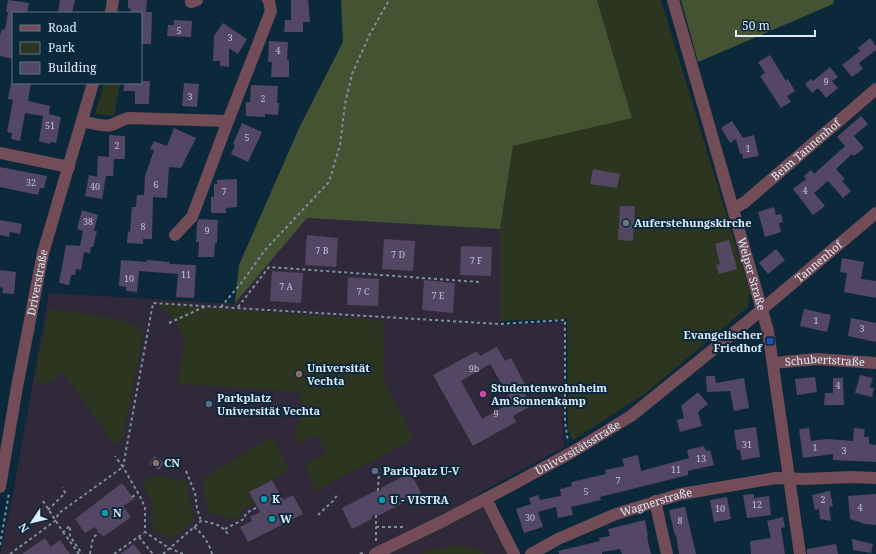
<svg xmlns="http://www.w3.org/2000/svg" width="876" height="554" font-family="'Noto Serif',serif">
<rect width="100%" height="100%" fill="#0c283b"/>
<path fill="#302939" d="M307,218l193,11v96l65,-3 -2,101 1,24 -88,48 33,59h-509l11,-50 38,-211 172,10h13z"/>
<g fill="#2b3520">
<path d="M597,0h64l89,292 -2,15 -102,86 -74,48 -4,-12 -1,-110 -68,2 1,-92 13,-83 119,-28z"/>
<path d="M104,83h16l-6,33 -19,-2z"/>
<path d="M159,304l224,16 2,64 29,55 -98,52 -12,-27 22,-10 -9,-19 -20,9 -3,-12 8,-15 -2,-25 -122,-8 7,-50 -6,-1c0,-15 -8,-19 -19,-26z"/>
<path d="M49,308l73,12 22,10 -21,108 -8,7 -52,-72 -17,11 -12,-3z"/>
<path d="M272,437l17,33 -39,22 5,11 -13,7 -1,5 -9,4 -9,-3 -15,-3 -6,-34z"/>
<path d="M152,476l34,5 8,38 -15,15 -10,5 -17,-13v-25l-10,-16z"/>
<path d="M454,546l21,3 11,5h-65l11,-5z"/>
</g>
<g fill="#445433">
<path d="M341,0h256l35,118 -119,28 -13,83 -193,-11 -72,85 4,-38 61,-139 43,-84z"/>
<path d="M681,0h153l-1,4 -135,58z"/>
</g>
<g fill="#534764" fill-rule="evenodd">
<path d="M8,0l21,3 -2,10h-14v46l-13,-3v-20l2,-7 3,1 3,-18h-2z"/>
<path d="M60,0h15l-3,13h-14z"/>
<path d="M128,0h19l-1,12h6l-1,32h-10v-31h-10v-4l-3,-1z"/>
<path d="M291,0h17l2,22h-7v10h-19l1,-12h6z"/>
<path d="M174,20l18,1 -1,16 -24,-1 1,-11h6z"/>
<path d="M223,23l24,16 -9,15 -9,-6v19l-9,-1v-5h-7l1,-25z"/>
<path d="M870,38l6,8v4l-17,13 4,6 -11,8 -10,-12 18,-14 -2,-3z"/>
<path d="M269,41l19,1 -1,18h2v17h-18l1,-15h-4z"/>
<path d="M770,55l16,26 2,-2 7,12 -8,5 4,6 -10,6 -21,-32 5,-3 -7,-11z"/>
<path d="M830,67l8,10 -6,4 6,7 -12,10 -8,-10 -6,5 -7,-9 6,-5 2,2z"/>
<path d="M141,81h9l-1,23h-14v-13h-12l2,-8h16z"/>
<path d="M11,83h20l-3,18 22,5 -1,8 12,3 -5,26 -5,-1 -2,2 -10,-3 4,-25 -18,-3 -5,28 -9,-2 1,-6 -5,-1 6,-32 -5,-1z"/>
<path d="M184,83l15,1 -2,23 -15,-1z"/>
<path d="M251,85l27,1 -1,17h2l-1,12 -13,-1v3l-19,-1v-14h4z"/>
<path d="M861,116l7,8 -14,12 10,12 -10,8 -2,-2 -16,15 9,10 -3,2 9,10 -8,7 -15,-17 -14,12 11,13 -12,9 -20,-26 13,-10 -2,-3 7,-6 3,4 31,-28 -8,-9z"/>
<path d="M732,121l11,17 11,-3 5,21 -16,3 -1,-6 -2,1 -4,-15 -6,4 -9,-15z"/>
<path d="M242,123l20,9 -14,30 -17,-8 4,-9 -2,-1z"/>
<path d="M174,128l22,10 -15,30 -12,-1 -2,31 -14,-1 -1,42h-9v5l-16,-1 1,-12 2,1 2,-25h4l1,-12h7l1,-19 9,-26 -4,-1 4,-8 13,5z"/>
<path d="M109,135l16,1v23h-11l-1,17h-7l-4,23 -17,-3 4,-21 8,2 1,-21 11,1z"/>
<path d="M0,167l47,9 -3,12h-4l-2,7 -38,-8z"/>
<path d="M593,169l27,5 -3,14 -27,-4z"/>
<path d="M237,179v28l-11,1v5h-15v-16h3v-13h3v-4z"/>
<path d="M620,206h15l-2,35 -15,-1z"/>
<path d="M774,207l2,8 5,-1 2,8 -4,1 2,9 -16,5 -7,-25z"/>
<path d="M82,210l16,5 -4,16h3l-4,16h-2l-1,6 -6,-1 -3,18 -5,-1 -1,6h-4l-2,10 -10,-2 7,-38 14,1 3,-15 -6,-2z"/>
<path d="M199,219l19,1 -1,23h-2l-1,14h-16l1,-15h-3l1,-19z"/>
<path d="M0,220l22,4 -2,10 -10,-2 -1,5 -9,-2z"/>
<path d="M307,235l31,3 -2,29 -31,-2z"/>
<path d="M384,239l31,2 -2,30 -31,-2z"/>
<path d="M729,240l8,29 -18,5 -3,-9 4,-1 -5,-20z"/>
<path d="M461,246l31,1 -1,29 -31,-1z"/>
<path d="M776,249l9,11 -17,14 -9,-11z"/>
<path d="M842,258l22,4 -3,17 15,2v17l-32,-6 3,-19 -7,-1z"/>
<path d="M121,260l26,2v-2l23,2 -1,2 27,1 -2,33 -18,-1 2,-23 -39,-3 -2,21 -11,-1v-4l-7,-1z"/>
<path d="M0,270l16,2 -2,22 -12,-1 1,-5 -3,-1z"/>
<path d="M272,271l31,2 -2,30 -31,-2z"/>
<path d="M348,277l31,2 -1,27 -31,-1z"/>
<path d="M424,280l31,3 -2,30 -31,-3z"/>
<path d="M804,309l27,6 -4,17 -27,-6z"/>
<path d="M851,318l25,5v19l-28,-6z"/>
<path d="M497,347l8,14 6,-3 15,28 -4,3 9,17 -18,10 3,6 -43,24 -40,-71 44,-24 3,5zM490,364l22,38 -30,17 -21,-38z"/>
<path d="M860,375l13,3 -3,9 4,1 -2,9 -17,-4z"/>
<path d="M706,376h9l1,7 28,-5 5,30 -15,3 -4,-20 -23,1z"/>
<path d="M815,377l2,15 -20,3 -2,-16z"/>
<path d="M833,378h10l1,27h-20l1,-12h8z"/>
<path d="M698,392l10,12 -10,8 4,14 -22,6 -3,-12 7,-2 -3,-12z"/>
<path d="M756,427l4,30 -18,3 -2,-10h-3l-3,-20z"/>
<path d="M809,428l2,13 16,-2 26,2 1,-13 11,1 -1,8h5v7l7,1v17l-43,-2v-6l-30,4 -4,-29z"/>
<path d="M704,446l2,5 4,-1 4,15 -26,6v4l-88,22 1,3 -30,7 2,8 -15,3 -2,-11 -18,5 5,15 -19,6 -8,-24 15,-5 -2,-6 9,-3 2,5 21,-4 -1,-7 12,-3 -1,-4 35,-8 -1,-4 19,-4 -2,-7 16,-4 3,16 48,-13 -2,-8z"/>
<path d="M154,456l10,6 -5,8 -10,-6z"/>
<path d="M409,473h2l10,20 -41,22h-8v4l-20,10 -10,-21 33,-17h6v-3z"/>
<path d="M272,480l11,20 10,-5 10,19 -55,28 -8,-15 12,-6 -2,-4 10,-5 -11,-20z"/>
<path d="M122,483l12,16 -11,7 8,11 -28,20 -8,-10 -10,6 -10,-14z"/>
<path d="M830,491l3,15 -4,1 2,14 -11,-2 -1,-10 -4,1 -3,-15z"/>
<path d="M754,494v4l15,-2 2,19 -24,3 -4,-23z"/>
<path d="M876,494v31l-11,-1 -15,-5 -2,-23z"/>
<path d="M727,497l4,22 -17,3 -4,-22z"/>
<path d="M685,507l11,47h-17l-3,-19 -1,1 -6,-26z"/>
<path d="M783,517l2,10 -4,1 4,26h-34l-1,-13 21,-3 -4,-17z"/>
<path d="M645,520l3,17h-1l4,17h-29l-2,-5 -18,3v2h-43l-1,-3 42,-10 -1,-3 11,-2 -2,-7z"/>
<path d="M45,538l6,9 9,-7 10,14h-48z"/>
<path d="M852,539l21,5 -2,9 -18,-3z"/>
<path d="M134,544l7,10h-21z"/>
<path d="M836,544l2,10h-31v-5z"/>
</g>
<g fill="none" stroke-linecap="round" stroke-linejoin="round">
<g stroke="#7c92a2" stroke-width="2" stroke-dasharray="3 3" stroke-linecap="butt">
<path d="M221,307l21,-25 23,-32 64,-68 11,-37 5,-41 7,-30 18,-40 19,-34"/>
<path d="M238,307l31,-40 210,15"/>
<path d="M169,323l37,-17"/>
<path d="M186,471l9,22 2,15 4,13"/>
<path d="M378,491l1,-19"/>
<path d="M132,497l6,-4"/>
<path d="M43,501l20,31 3,-2 3,-4h1v10l12,18"/>
<path d="M48,510l17,-17 -2,-6"/>
<path d="M318,515l16,-15 3,-5"/>
<path d="M376,515v12h28"/>
<path d="M194,527c9,7 15,16 18,27"/>
<path d="M225,529l19,-10 2,-6 12,-6"/>
<path d="M63,532l16,22"/>
<path d="M139,537l14,17"/>
<path d="M376,541v-14"/>
<path d="M0,545l9,-52"/>
<path d="M10,554l45,-33 4,-8 64,-46 -8,-11"/>
<path d="M90,554l3,-16 6,-6"/>
<path d="M114,554l30,-21"/>
<path d="M163,554l38,-33c13,2 22,4 28,15"/>
<path d="M183,554l-14,-6 -24,-16v-24l-3,-8 -19,-33 30,-164 346,21 66,-4v102l3,20"/>
<path d="M360,554l4,-2"/>
</g>
<g stroke="#724d57" stroke-width="12">
<path id="s1" d="M673,0l95,331 32,223"/>
<path d="M191,2l6,-2"/>
<path d="M111,13l2,-13"/>
<path d="M82,121c9,2 19,6 29,4 6,-2 12,-6 18,-7l99,3 -36,96 -17,18"/>
<path d="M228,121l43,-110 -2,-10 -1,-1"/>
<path d="M0,153l69,14"/>
<path id="s2" d="M733,209l12,-7 131,-113"/>
<path id="s3" d="M773,363l44,-4 59,4"/>
<path id="s4" d="M0,487l17,-100 26,-134 50,-170"/>
<path d="M486,499l28,55"/>
<path d="M655,501l12,53"/>
<path id="s5" d="M375,554l70,-34 67,-35 62,-34 57,-35 110,-89 135,-114"/>
<path id="s6" d="M531,554l27,-15 58,-25 65,-20 95,-16 28,1 47,-2 25,1"/>
</g>
</g>
<circle fill="#6b7280" stroke="#0c283b" stroke-width="1.5" cx="626" cy="223" r="4"/>
<rect fill="#1a4fb4" stroke="#0c283b" stroke-width="1.5" x="766" y="337" width="8" height="8" rx="2"/>
<g fill="#8d6e63" stroke="#0c283b" stroke-width="1.5">
<circle cx="299" cy="374" r="4"/>
<circle cx="156" cy="463" r="4"/>
</g>
<circle fill="#d1479c" stroke="#0c283b" stroke-width="1.5" cx="483" cy="394" r="4"/>
<g fill="#5c6f8a" stroke="#0c283b" stroke-width="1.5">
<circle cx="209" cy="404" r="4"/>
<circle cx="375" cy="471" r="4"/>
</g>
<g fill="#0f9aa8" stroke="#0c283b" stroke-width="1.5">
<circle cx="264" cy="499" r="4"/>
<circle cx="382" cy="500" r="4"/>
<circle cx="105" cy="513" r="4"/>
<circle cx="272" cy="519" r="4"/>
</g>
<g text-anchor="middle" stroke-width="4" stroke-linejoin="round" paint-order="stroke">
<g font-size="9" fill="#bac3d4">
<text x="179" y="34">5</text>
<text x="230" y="41">3</text>
<text x="278" y="54">4</text>
<text x="826" y="85">9</text>
<text x="190" y="100">3</text>
<text x="263" y="102">2</text>
<text x="50" y="129">51</text>
<text x="247" y="141">5</text>
<text x="117" y="149">2</text>
<text x="748" y="152">1</text>
<text x="31" y="186">32</text>
<text x="156" y="188">6</text>
<text x="95" y="190">40</text>
<text x="805" y="194">4</text>
<text x="224" y="195">7</text>
<text x="88" y="225">38</text>
<text x="143" y="230">8</text>
<text x="207" y="234">9</text>
<text x="322" y="254">7 B</text>
<text x="398" y="258">7 D</text>
<text x="476" y="264">7 F</text>
<text x="186" y="278">11</text>
<text x="129" y="282">10</text>
<text x="286" y="290">7 A</text>
<text x="363" y="295">7 C</text>
<text x="438" y="299">7 E</text>
<text x="816" y="324">1</text>
<text x="862" y="332">3</text>
<text x="474" y="372">9b</text>
<text x="838" y="389">4</text>
<text x="496" y="417">9</text>
<text x="747" y="448">31</text>
<text x="815" y="451">1</text>
<text x="844" y="454">3</text>
<text x="701" y="462">13</text>
<text x="676" y="473">11</text>
<text x="618" y="484">7</text>
<text x="586" y="495">5</text>
<text x="823" y="503">2</text>
<text x="757" y="508">12</text>
<text x="860" y="511">4</text>
<text x="720" y="512">10</text>
<text x="530" y="521">30</text>
<text x="680" y="524">8</text>
</g>
<g font-size="11" fill="#dcecf9" stroke="#0c283b">
<text dy="4" stroke="none"><textPath href="#s2" startOffset="94">Beim Tannenhof</textPath></text>
<text dy="4" stroke="none"><textPath href="#s5" startOffset="534">Tannenhof</textPath></text>
<text dy="4" stroke="none"><textPath href="#s1" startOffset="285">Welper Straße</textPath></text>
<text dy="4" stroke="none"><textPath href="#s4" startOffset="208">Driverstraße</textPath></text>
<text dy="4" stroke="none"><textPath href="#s3" startOffset="52">Schubertstraße</textPath></text>
<text dy="4" stroke="none"><textPath href="#s5" startOffset="229">Universitätsstraße</textPath></text>
<text dy="4" stroke="none"><textPath href="#s6" startOffset="136">Wagnerstraße</textPath></text>
</g>
<g font-size="11" font-weight="bold" fill="#dcecf9" stroke="#0c283b" text-anchor="start">
<text x="634" y="227">Auferstehungskirche</text>
<text x="762" y="339" text-anchor="end">Evangelischer<tspan x="762" dy="13">Friedhof</tspan></text>
<text x="307" y="372">Universität<tspan x="307" dy="13">Vechta</tspan></text>
<text x="491" y="392">Studentenwohnheim<tspan x="491" dy="13">Am Sonnenkamp</tspan></text>
<text x="217" y="402">Parkplatz<tspan x="217" dy="13">Universität Vechta</tspan></text>
<text x="164" y="467">CN</text>
<text x="383" y="475">Parklpatz U-V</text>
<text x="272" y="503">K</text>
<text x="390" y="504">U - VISTRA</text>
<text x="113" y="517">N</text>
<text x="280" y="523">W</text>
</g>
</g>
<rect x="12" y="12" width="130" height="72" fill="#0c283b" stroke="#5f7687"/>
<rect x="20" y="25" width="20" height="6" fill="#724d57" stroke="#5f7687"/>
<text x="48" y="32" font-size="12" fill="#dcecf9">Road</text>
<rect x="20" y="42" width="20" height="12" fill="#2b3520" stroke="#5f7687"/>
<text x="48" y="52" font-size="12" fill="#dcecf9">Park</text>
<rect x="20" y="62" width="20" height="12" fill="#534764" stroke="#5f7687"/>
<text x="48" y="72" font-size="12" fill="#dcecf9">Building</text>
<g transform="translate(32 522) rotate(235)" stroke="#0c283b" stroke-width="3" paint-order="stroke">
<path d="M0-3L7 15L0 10L-7 15Z" fill="#dcecf9"/>
<text y="-6" font-size="11" font-weight="bold" text-anchor="middle" fill="#dcecf9">N</text>
</g>
<path d="M736 30v6h79v-6" fill="none" stroke="#dcecf9" stroke-width="2"/>
<text x="742" y="30" font-size="12" fill="#dcecf9" stroke="#0c283b" stroke-width="3" paint-order="stroke">50 m</text>
</svg>
